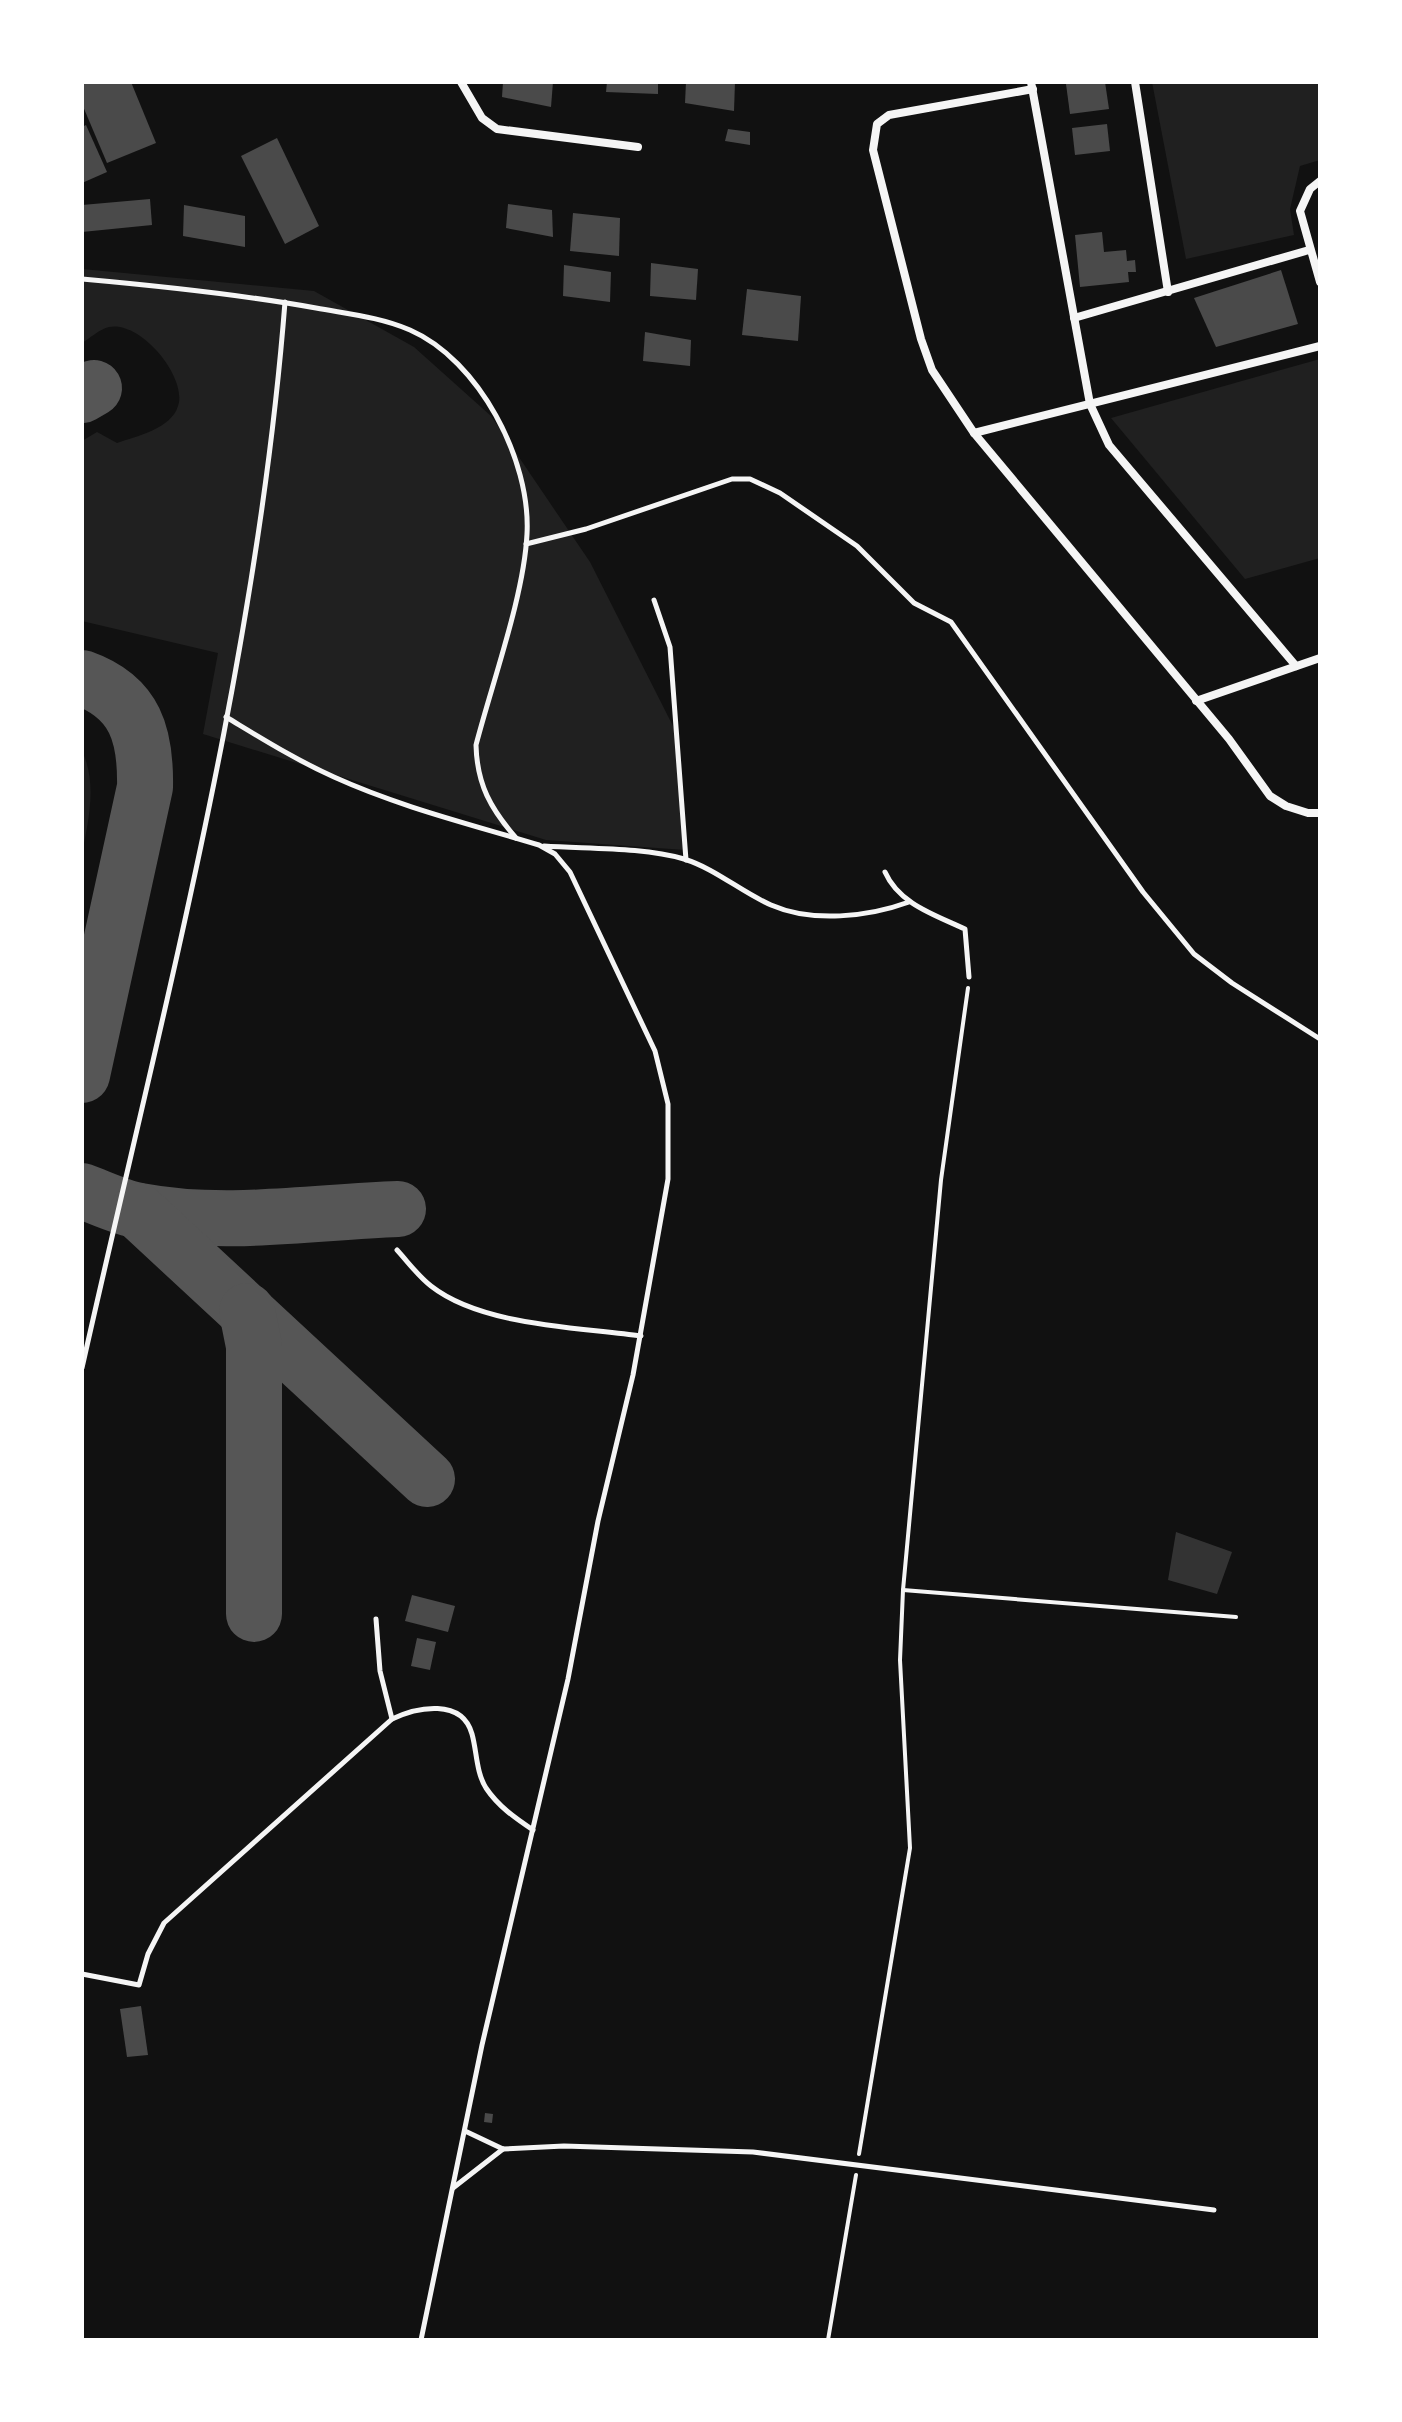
<svg xmlns="http://www.w3.org/2000/svg" width="1402" height="2422" font-family="'Titillium Web',sans-serif">
<rect width="100%" height="100%" fill="#111"/>
<g fill="#202020">
<path d="M1152,82h168v78l-20,6 -10,43 4,26 -108,24z"/>
<path d="M82,269l232,22 100,56 77,69 99,146 86,170 9,118 -139,-10 -343,-106 15,-81 -136,-32v-180l15,-9 20,11c20,-7 54,-14 61,-37 10,-29 -38,-86 -69,-79 -9,2 -19,11 -27,16z"/>
<path d="M1320,359v199l-75,21 -134,-161z"/>
<path d="M82,751c15,31 7,69 0,101z"/>
</g>
<path fill="#333" d="M1176,1532l56,20 -15,42 -49,-14z"/>
<g fill="none" stroke-linecap="round" stroke-linejoin="round">
<g stroke="#565656" stroke-width="56">
<path d="M82,395l12,-7"/>
<path d="M82,678c54,19 64,58 63,109l-63,288"/>
<path d="M82,1191c19,7 39,17 58,20 84,16 174,1 258,-2"/>
<path d="M138,1211l289,268"/>
<path d="M247,1311l7,35v268"/>
</g>
</g>
<g fill="#4a4a4a">
<path d="M82,82h49l25,61 -49,20 -25,-59z"/>
<path d="M503,82h50l-2,25 -49,-10z"/>
<path d="M607,82h51v12l-52,-2z"/>
<path d="M686,82h49l-1,29 -49,-8z"/>
<path d="M1080,82h25l4,27 -39,5 -4,-30z"/>
<path d="M1107,124l3,27 -35,4 -3,-27z"/>
<path d="M86,125l21,47 -25,11v-56z"/>
<path d="M728,129l22,3v13l-25,-4z"/>
<path d="M277,138l42,88 -34,18 -44,-88z"/>
<path d="M150,199l2,26 -70,7v-27z"/>
<path d="M508,204l44,6 1,27 -47,-9z"/>
<path d="M184,205l61,11v31l-62,-11z"/>
<path d="M573,213l47,5 -1,38 -49,-5z"/>
<path d="M1102,232l2,20 22,-2 1,11 8,-1 1,12h-8l1,10 -49,5 -5,-52z"/>
<path d="M651,263l47,6 -2,31 -46,-4z"/>
<path d="M564,265l47,7 -1,30 -47,-6z"/>
<path d="M1281,270l17,54 -82,23 -22,-49z"/>
<path d="M747,289l54,7 -3,45 -56,-6z"/>
<path d="M645,332l46,8 -1,26 -47,-5z"/>
<path d="M412,1595l43,11 -7,26 -43,-11z"/>
<path d="M417,1638l19,4 -6,28 -19,-4z"/>
<path d="M141,2006l7,49 -21,2 -7,-48z"/>
<path d="M485,2113l8,1 -1,9 -8,-1z"/>
</g>
<g fill="none" stroke-linecap="round" stroke-linejoin="round">
<g stroke="#f5f5f5" stroke-width="4">
<path d="M903,1590l333,27"/>
<path d="M859,2154l51,-306 -10,-188 3,-70 38,-410 27,-192"/>
<path d="M828,2340l28,-165"/>
</g>
<g stroke="#f5f5f5" stroke-width="5">
<path d="M82,279c78,7 157,15 234,29 32,6 64,9 94,22 69,30 121,130 117,204 -3,62 -35,149 -51,211 1,40 15,64 40,93"/>
<path d="M526,544l60,-15 146,-50h18l30,14 77,53 57,57 37,19 192,270 51,62 38,29 88,56"/>
<path d="M654,600l16,47 16,213"/>
<path d="M226,717c35,21 70,43 108,60 66,30 136,47 205,68l16,9 15,18 85,179 13,53v75l-35,196 -35,146 -30,158 -86,366 -61,295"/>
<path d="M544,846c44,3 99,1 140,13 32,10 57,33 87,46 41,18 97,12 138,-3"/>
<path d="M885,872c14,32 50,43 80,57l4,48"/>
<path d="M397,1250c11,12 21,26 34,36 51,40 147,41 210,50"/>
<path d="M82,1368c79,-352 175,-706 203,-1066"/>
<path d="M376,1619l4,52 12,48"/>
<path d="M82,1974l57,11 9,-31 16,-31 228,-204c25,-12 70,-21 80,15 5,18 4,38 14,54 12,18 29,30 47,42"/>
<path d="M465,2131l38,18 61,-3 189,6 461,58"/>
<path d="M453,2188l50,-39"/>
</g>
<g stroke="#f5f5f5" stroke-width="8">
<path d="M461,82l21,36 15,11 141,18"/>
<path d="M1031,82l59,322 19,41 187,221"/>
<path d="M1135,82l33,210"/>
<path d="M1033,89l-144,26 -12,9 -4,26 48,189 11,31 42,63 255,306 41,57 16,10 22,7h12"/>
<path d="M1320,181l-10,8 -10,22 20,71"/>
<path d="M1074,318l235,-68"/>
<path d="M974,433l346,-87"/>
<path d="M1196,701l124,-43"/>
</g>
</g>
<rect width="1402" height="2422" fill="none" stroke="#ffffff" stroke-width="168"/>
</svg>
